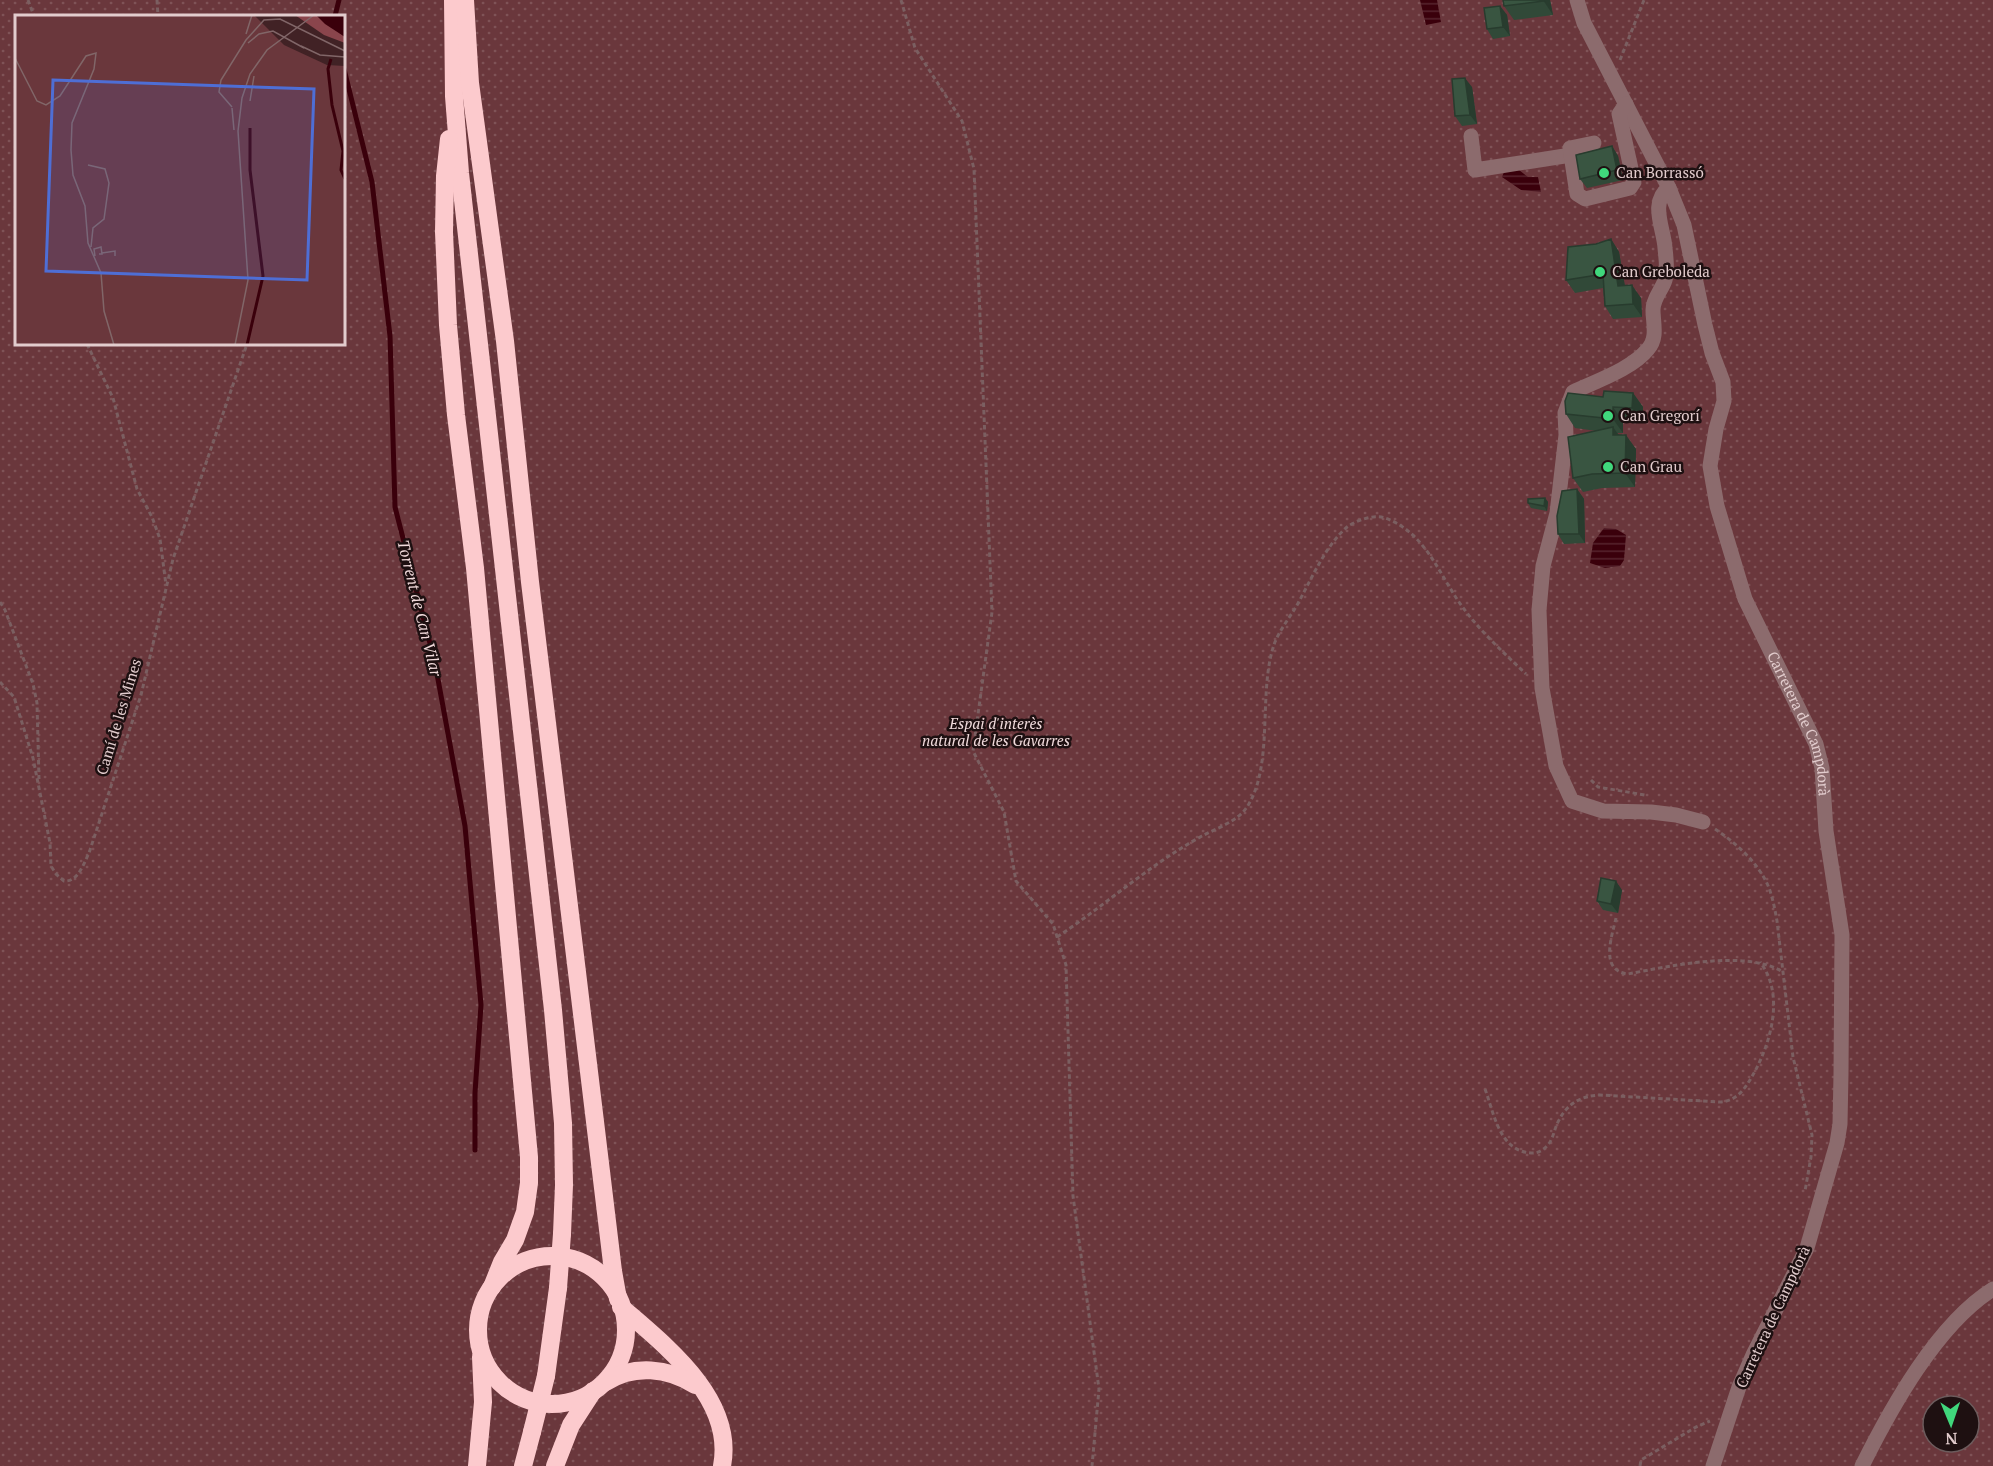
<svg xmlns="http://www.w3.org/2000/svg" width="1993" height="1466" font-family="'PT Serif',serif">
<defs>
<pattern id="park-dots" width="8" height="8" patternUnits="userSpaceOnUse" patternTransform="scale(1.5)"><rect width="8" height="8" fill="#6a373c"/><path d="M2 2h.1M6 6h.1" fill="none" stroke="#7f5357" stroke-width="1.8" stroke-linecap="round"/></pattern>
<pattern id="water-rules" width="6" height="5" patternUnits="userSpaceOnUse" patternTransform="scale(1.5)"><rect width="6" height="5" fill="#3a000b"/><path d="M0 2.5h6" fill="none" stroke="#56242d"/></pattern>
</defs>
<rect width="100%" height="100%" fill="#412225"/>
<path fill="url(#park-dots)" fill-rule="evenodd" d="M0,0h1993v1466h-1993zM16,16h328v328h-328zM1933,1406h36v36h-36z"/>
<g fill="url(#water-rules)">
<path d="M1420,0h17l4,22 -15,3z"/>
<path d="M1519,170l9,7h10l3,15 -20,-2 -19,-13 2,-5z"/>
<path d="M1604,528l12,1 10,6 -2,25 -4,6 -15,2 -15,-5 3,-20z"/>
</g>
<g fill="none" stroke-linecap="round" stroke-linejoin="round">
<g stroke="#3a000b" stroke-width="5">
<path d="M335,16l4,-16"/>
<path d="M344,69l28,113 18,154 5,171 40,156 30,163 16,179 -6,88v57"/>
</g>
<g stroke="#7b5f61" stroke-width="3" stroke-dasharray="4.5 3" stroke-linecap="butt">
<path d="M28,0l6,16"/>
<path d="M157,0l1,16"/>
<path d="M901,0l14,48 47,73 12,48 18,443 -19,139 31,61 12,69 37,43 13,41 7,231 26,193 -7,77"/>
<path d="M1620,60l24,-60"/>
<path d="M87,344l26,54 24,91 15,28 8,22 6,46"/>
<path d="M0,602l5,8 28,74 4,19 2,76"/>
<path d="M0,682l14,15 19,61 17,85 1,23 5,8 8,7c14,1 19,-16 25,-28l52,-158 32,-136 74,-215"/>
<path d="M1591,780l7,7 47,8"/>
<path d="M1715,829c21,14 44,34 54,59 4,11 6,22 8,33l16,136 19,78 -1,22 -6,34"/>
<path d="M1616,918c-4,18 -17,53 12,56 42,-8 118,-25 155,-2"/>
<path d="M1057,937c50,-33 92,-72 145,-101 15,-8 36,-15 45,-29 28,-43 10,-117 28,-165 5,-12 14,-24 21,-35 14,-25 29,-61 51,-80 10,-7 27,-13 38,-9 42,15 54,58 79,91 18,24 40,44 62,65"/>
<path d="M1485,1089c9,24 14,62 46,64 8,1 15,-5 19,-11 4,-7 5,-15 9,-22 9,-17 22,-24 41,-25l120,7c18,-1 26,-15 34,-29 17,-31 31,-79 6,-111"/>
<path d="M1640,1466l1,-6 55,-33 14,-6"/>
</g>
<g stroke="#8c6b6d" stroke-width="15">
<path id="s1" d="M1577,0l7,23 85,165 15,37 21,100 7,28 11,29 1,19 -8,28 -6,37 7,40 28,93 71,145 6,24 4,63 16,104 -1,139 -1,50 -3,19 -30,105 -54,107 -14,32 -26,79"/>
<path d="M1471,136l4,34 96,-15"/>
<path d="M1594,143l-24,5 7,46 8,5 45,-11 4,-6 -15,-68 7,-10"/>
<path d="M1669,188c-20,14 -5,41 -4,60 1,11 3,22 0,32 -3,10 -12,18 -12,30 0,13 5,28 -5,39 -16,20 -52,32 -75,43l-8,21 1,22 -9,78 -14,53 -4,44 3,78 14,78 16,35 31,10 48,1 25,3 27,7"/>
<path d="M1862,1466c29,-58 75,-142 131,-177"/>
</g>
<g stroke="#fccacd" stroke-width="18">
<path d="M453,0l1,96 6,77 93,837 10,113 1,62 -2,49"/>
<path d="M465,0l5,83 35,258 25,241 83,689 5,28"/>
<path d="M449,139l-4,37 -1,56 4,93 8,90 19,153 54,589v26l-4,29 -10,28 -13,22 -10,25"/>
<circle cx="552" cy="1330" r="74"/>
<path d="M621,1307c45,39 114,92 101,159"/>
<path d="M546,1376l12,-88"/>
<path d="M606,1382c28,-18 62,-14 89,3"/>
<path d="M477,1466l6,-64 -2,-45"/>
<path d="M523,1466l9,-34"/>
<path d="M555,1466l16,-41 22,-34"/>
</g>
<g stroke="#fccacd" stroke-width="18">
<path d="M558,1288l4,-54"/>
<path d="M532,1432l14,-56"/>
</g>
</g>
<g fill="#314938">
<path d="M1503,0h47l3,15 -39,5 -10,-14z"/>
<path d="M1500,6l7,9 3,21 -17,3 -6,-10z"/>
<path d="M1472,87l5,37 -15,2 -7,-10z"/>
<path d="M1612,146l6,10 5,24 -36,8 -7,-9z"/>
<path d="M1611,239l8,13 6,34 16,12 1,19 -29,2 -8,-13 -2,-18 -28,5 -9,-13z"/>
<path d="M1633,393l10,14 -1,15h-19v11h-6l19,16 -1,38 -33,1 -19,4 -10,-14 24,-47 -22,-3 -9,-14 37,-17z"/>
<path d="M1577,489l7,10 1,44 -21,1 -6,-10z"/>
<path d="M1545,498l3,4 -1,9 -16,-3 -3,-5z"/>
<path d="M1622,890l-4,23 -15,-3 -6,-9z"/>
</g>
<g fill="#283c2e">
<path d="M1543,0h7l3,15z"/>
<path d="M1500,6l7,9 3,21 -7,-9z"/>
<path d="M1465,78l7,9 5,37 -7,-9z"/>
<path d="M1612,146l6,10 5,24 -6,-10z"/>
<path d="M1611,239l8,13 8,47 -9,-13z"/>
<path d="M1632,285l9,13 1,19 -9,-13z"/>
<path d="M1633,393l10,14 -1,15 -10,-14z"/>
<path d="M1613,407l10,15v11l-10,-14z"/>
<path d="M1613,427l10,14 -10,-6z"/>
<path d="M1626,435l10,14 -1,38 -10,-14z"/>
<path d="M1577,489l7,10 1,44 -6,-9z"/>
<path d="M1545,498l3,4 -1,9 -3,-5z"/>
<path d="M1616,881l6,9 -4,23 -7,-9z"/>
</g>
<g fill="#395541" stroke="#283c2e" stroke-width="1.5">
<path d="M1503,0h40l1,1 -40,5z"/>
<path d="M1500,6l3,21 -16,2 -3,-21z"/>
<path d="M1465,78l5,37 -15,1 -3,-37z"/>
<path d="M1612,146l5,24 -37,9 -4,-24z"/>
<path d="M1611,239l7,47 14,-1 1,19 -28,2 -2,-32 -37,6 2,-33 28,-3z"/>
<path d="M1604,391l29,2 -1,15 -19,-1v12l-47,-5 -1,-13 3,-8 35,4z"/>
<path d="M1613,427v8h13l-1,38 -33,1 -19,4 -5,-41z"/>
<path d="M1577,489l2,45h-21l-1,-18 5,-25z"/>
<path d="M1545,498l-1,8 -16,-3v-4z"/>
<path d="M1601,878l15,3 -5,23 -14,-3z"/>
</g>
<g fill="#40d77c" stroke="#1e1011" stroke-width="2">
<circle cx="1604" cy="173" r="6"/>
<circle cx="1600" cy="272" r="6"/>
<circle cx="1608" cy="416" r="6"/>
<circle cx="1608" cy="467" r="6"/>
</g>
<g text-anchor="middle" stroke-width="5" stroke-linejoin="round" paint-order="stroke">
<g font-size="15" fill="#e2cccd" stroke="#1e1011" text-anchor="start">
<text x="1616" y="178">Can Borrassó</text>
<text x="1612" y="277">Can Greboleda</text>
<text x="1620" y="421">Can Gregorí</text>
<text x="1620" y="472">Can Grau</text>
</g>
<g font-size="15" fill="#e2cccd" stroke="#1e1011">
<text transform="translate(119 717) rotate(-73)" y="5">Camí de les Mines</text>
<text dy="5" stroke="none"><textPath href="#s1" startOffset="772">Carretera de Campdorà</textPath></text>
<text transform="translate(1773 1317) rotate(-65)" y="5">Carretera de Campdorà</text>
</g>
<g font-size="15" font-style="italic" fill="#f1dbdc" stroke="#1e1011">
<text x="996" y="729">Espai d'interès<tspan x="996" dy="17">natural de les Gavarres</tspan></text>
</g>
<g font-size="16" font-style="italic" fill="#f1dadb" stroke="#1e1011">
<text transform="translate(420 608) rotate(76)" y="6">Torrent de Can Vilar</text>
</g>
</g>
<g transform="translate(15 15)">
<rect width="330" height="330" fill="#412225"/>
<path d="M280,0h21l29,22v6l-21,-8z" fill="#8a454c"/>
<path d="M0,0h239l30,30 43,20 18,1v279h-330z" fill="#6a373c"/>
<path d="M301,0h29v22l-20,-13z" fill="#3a000b"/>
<path fill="none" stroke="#3a000b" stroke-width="3" d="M316,44l-3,10 4,36 11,46 -2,19 4,9M232,330l16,-69 -13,-106v-42"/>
<path fill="none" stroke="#816668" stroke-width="1.5" d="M231,19l6,-19M233,28l11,-9 14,-3 31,17M286,31l19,9 25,2M0,43l22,43 9,4 14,-9 26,-40 10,-3 -2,16 -22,54 -1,27 2,25 12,31 3,37 13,30 3,38 10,34M235,86l4,-25M217,92l-13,-15 2,-12 25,-40 18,-20 16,-1 65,32M217,93l2,22M73,150l17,4 4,14 -5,36 -11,9 -2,19M87,238l13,-2v5M80,241l-1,-7 7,-2 1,7h-3M220,330l13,-65 -10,-149 4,-33 8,-24 17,-24 47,-35"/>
<path fill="#4e6ed5" fill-opacity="0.15" stroke="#4e6ed5" stroke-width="3" d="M38,65l261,9 -7,191 -261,-9z"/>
<rect width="330" height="330" fill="none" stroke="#e2cccd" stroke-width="3"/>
</g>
<g transform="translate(1951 1424) rotate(178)"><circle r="28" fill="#1e1011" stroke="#6c5b5c" stroke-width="1.5"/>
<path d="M0-4.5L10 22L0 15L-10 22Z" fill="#40d77c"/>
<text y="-9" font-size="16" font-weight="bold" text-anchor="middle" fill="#e2cccd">N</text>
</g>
</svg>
